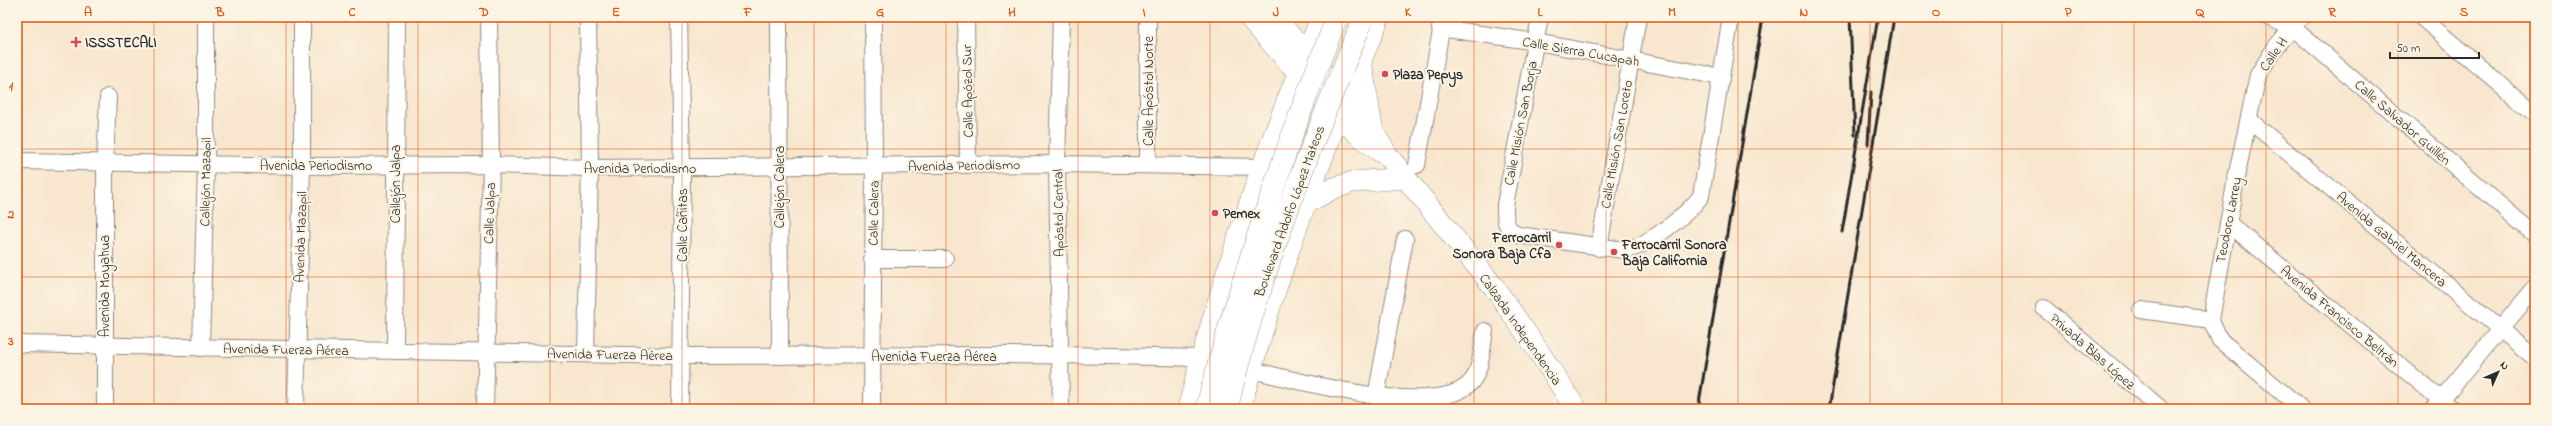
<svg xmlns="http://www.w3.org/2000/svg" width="2552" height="426" font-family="'Indie Flower',sans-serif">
<rect width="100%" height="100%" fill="#fcf5e5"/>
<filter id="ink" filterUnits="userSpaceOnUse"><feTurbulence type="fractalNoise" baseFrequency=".025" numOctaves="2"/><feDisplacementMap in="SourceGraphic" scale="8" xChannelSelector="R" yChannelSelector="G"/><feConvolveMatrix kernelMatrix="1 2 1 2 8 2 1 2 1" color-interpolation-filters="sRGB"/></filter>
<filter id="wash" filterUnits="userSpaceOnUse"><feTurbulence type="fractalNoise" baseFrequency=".012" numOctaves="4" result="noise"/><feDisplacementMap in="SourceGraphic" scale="16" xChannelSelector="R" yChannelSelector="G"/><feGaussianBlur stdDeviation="0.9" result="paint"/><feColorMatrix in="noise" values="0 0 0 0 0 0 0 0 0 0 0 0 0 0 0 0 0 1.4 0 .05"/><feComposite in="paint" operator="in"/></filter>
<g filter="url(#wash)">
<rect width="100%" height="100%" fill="#f8e6ce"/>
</g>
<g filter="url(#ink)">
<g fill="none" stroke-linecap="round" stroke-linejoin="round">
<defs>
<g id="minor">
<path d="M679,17l3,151 -2,241"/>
<path d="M779,17l1,339"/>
<path d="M966,17l2,148"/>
<path d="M1540,17l-35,188c0,14 -1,23 13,30l106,15c22,-2 64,-36 77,-54l30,-179"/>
<path d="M2267,17l25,10 243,208"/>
<path d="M2301,17l-26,31 -17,27 -21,98 -26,147 9,20 82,69"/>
<path d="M2421,17l114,97"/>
<path d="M1440,28l96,14 185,35"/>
<path d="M2249,120l286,238"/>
<path d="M17,161l285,5 189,-1 99,3 467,-4 207,3"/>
<path d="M1148,165v-148"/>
<path d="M1417,165l26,-146"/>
<path d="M2228,223l224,186"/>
<path d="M1599,248l39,-231"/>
<path d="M872,259h73"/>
<path d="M2044,308l117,101"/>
<path d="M2141,310l70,10"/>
<path d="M17,344l664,12 381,-1 141,3"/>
<path d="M201,348l5,-183v-148"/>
<path d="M395,351l2,-334"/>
<path d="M586,353l4,-185 -2,-151"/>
<path d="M1251,370c43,9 195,54 223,8 8,-13 8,-32 11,-47"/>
<path d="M1376,397l29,-158"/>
<path d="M105,409v-246l3,-66"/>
<path d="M296,409l6,-243v-149"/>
<path d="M485,409l6,-244 -2,-148"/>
<path d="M872,409l2,-243 -1,-149"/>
<path d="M1061,409l-4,-245 4,-147"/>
<path d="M2433,409l102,-121"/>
</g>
<g id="major">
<path d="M1249,17c26,30 51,58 78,86 17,19 33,35 54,49"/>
<path d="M1274,17l98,113 16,26 106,131 43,62 39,60"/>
<path d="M1361,61l11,66"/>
<path d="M1304,204l30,-16 19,-6 52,-4"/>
<path d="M1188,409c34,-130 80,-269 134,-392"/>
<path d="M1240,409c36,-135 85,-264 139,-392"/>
</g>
</defs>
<use href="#minor" stroke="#92887c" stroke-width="18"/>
<use href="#major" stroke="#92887c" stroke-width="22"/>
<use href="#minor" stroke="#fff" stroke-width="16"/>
<use href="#major" stroke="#fff" stroke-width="21"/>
<g stroke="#2b2b2b" stroke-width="3">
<path d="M1850,17l5,118"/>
<path d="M1868,144l3,-52"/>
<path d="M1842,232l36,-215"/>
<path d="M1698,409l65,-392"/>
<path d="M1829,409l65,-392"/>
</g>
<defs>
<g id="major-bridge">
<path d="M1206,409c35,-133 80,-264 131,-392"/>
<path d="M1227,409c32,-135 84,-264 137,-392"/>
</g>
</defs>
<use href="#major-bridge" stroke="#92887c" stroke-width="22" stroke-linecap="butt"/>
<use href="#major-bridge" stroke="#fff" stroke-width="21"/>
</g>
</g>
<path fill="none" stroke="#df570e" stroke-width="1" stroke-opacity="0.55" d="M154,17v392M286,17v392M418,17v392M550,17v392M682,17v392M814,17v392M946,17v392M1078,17v392M1210,17v392M1342,17v392M1474,17v392M1606,17v392M1738,17v392M1870,17v392M2002,17v392M2134,17v392M2266,17v392M2398,17v392M17,149h2518M17,277h2518"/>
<g fill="#d1495b" stroke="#fcf5e5" stroke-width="1.5">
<path d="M74 36h4v4h4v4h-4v4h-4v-4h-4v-4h4z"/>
<circle cx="1385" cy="74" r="4"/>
<circle cx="1215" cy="213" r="4"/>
<circle cx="1559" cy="245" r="4"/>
<circle cx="1614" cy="252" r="4"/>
</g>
<g text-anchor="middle" stroke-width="4" stroke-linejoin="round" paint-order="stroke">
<g font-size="14" font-weight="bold" fill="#2b2b2b" stroke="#fcf5e5" text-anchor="start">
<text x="85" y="47">ISSSTECALI</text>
<text x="1393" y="79">Plaza Pepys</text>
<text x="1223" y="218">Pemex</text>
<text x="1551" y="242" text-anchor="end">Ferrocarril<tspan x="1551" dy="16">Sonora Baja Cfa</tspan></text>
<text x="1622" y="249">Ferrocarril Sonora<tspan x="1622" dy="16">Baja California</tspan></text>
</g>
<g font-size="14" fill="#2b2b2b" stroke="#fcf5e5">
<text transform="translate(1581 51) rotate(10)" y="5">Calle Sierra Cucapah</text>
<text transform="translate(2273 54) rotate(-55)" y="5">Calle H</text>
<text transform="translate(967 91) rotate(-91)" y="5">Calle Apózol Sur</text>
<text transform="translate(1148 91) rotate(-90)" y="5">Calle Apóstol Norte</text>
<text transform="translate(2403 122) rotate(41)" y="5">Calle Salvador Guillén</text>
<text transform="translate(1520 123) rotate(-79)" y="5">Calle Misión San Borja</text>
<text transform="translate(1616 144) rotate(-80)" y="5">Calle Misión San Loreto</text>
<text x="316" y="170">Avenida Periodismo</text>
<text transform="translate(964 165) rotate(-1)" y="5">Avenida Periodismo</text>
<text x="640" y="173">Avenida Periodismo</text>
<text transform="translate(205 182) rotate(-89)" y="5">Callejón Mazapil</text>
<text transform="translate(395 184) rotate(-90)" y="5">Callejón Jalpa</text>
<text transform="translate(779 187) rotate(-90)" y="5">Callejón Calera</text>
<text transform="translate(1289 211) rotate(-70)" y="5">Boulevard Adolfo López Mateos</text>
<text transform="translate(489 213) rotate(-88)" y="5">Calle Jalpa</text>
<text transform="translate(873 213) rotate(-89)" y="5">Calle Calera</text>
<text transform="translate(1058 213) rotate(-91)" y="5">Apóstol Central</text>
<text transform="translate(2228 220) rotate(-79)" y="5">Teodoro Larrey</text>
<text transform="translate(682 225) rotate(-90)" y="5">Calle Cañitas</text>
<text transform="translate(300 237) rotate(-88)" y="5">Avenida Mazapil</text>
<text transform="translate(2392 239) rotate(40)" y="5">Avenida Gabriel Mancera</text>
<text transform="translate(104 286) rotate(-90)" y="5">Avenida Moyahua</text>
<text transform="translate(2340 316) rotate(40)" y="5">Avenida Francisco Beltrán</text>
<text transform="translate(1521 329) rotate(55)" y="5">Calzada Independencia</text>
<text transform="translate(286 349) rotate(1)" y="5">Avenida Fuerza Aérea</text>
<text transform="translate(2093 351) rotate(41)" y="5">Privada Blas López</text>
<text transform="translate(610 354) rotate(1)" y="5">Avenida Fuerza Aérea</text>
<text x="934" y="361">Avenida Fuerza Aérea</text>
</g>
</g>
<rect width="2552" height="426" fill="none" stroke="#fcf5e5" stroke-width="44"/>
<g transform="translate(2498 372) rotate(45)" stroke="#fcf5e5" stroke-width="3" paint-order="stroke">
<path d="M0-3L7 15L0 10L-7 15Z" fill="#2b2b2b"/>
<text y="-6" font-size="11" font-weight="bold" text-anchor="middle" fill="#2b2b2b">N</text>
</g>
<path d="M2390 52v6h89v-6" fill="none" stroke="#2b2b2b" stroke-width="2"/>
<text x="2396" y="52" font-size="12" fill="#2b2b2b" stroke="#fcf5e5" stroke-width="3" paint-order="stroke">50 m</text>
<rect x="22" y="22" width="2508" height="382" fill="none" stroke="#df570e" stroke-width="1.5"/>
<g font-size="13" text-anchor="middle" font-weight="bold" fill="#df570e">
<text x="88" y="16">A</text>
<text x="220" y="16">B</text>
<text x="352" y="16">C</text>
<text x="484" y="16">D</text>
<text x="616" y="16">E</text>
<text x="748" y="16">F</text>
<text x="880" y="16">G</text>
<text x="1012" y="16">H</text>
<text x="1144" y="16">I</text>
<text x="1276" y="16">J</text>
<text x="1408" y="16">K</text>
<text x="1540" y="16">L</text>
<text x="1672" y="16">M</text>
<text x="1804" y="16">N</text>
<text x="1936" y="16">O</text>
<text x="2068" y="16">P</text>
<text x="2200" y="16">Q</text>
<text x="2332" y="16">R</text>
<text x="2464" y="16">S</text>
<text x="11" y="90">1</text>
<text x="11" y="218">2</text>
<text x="11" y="345">3</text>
</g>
</svg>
